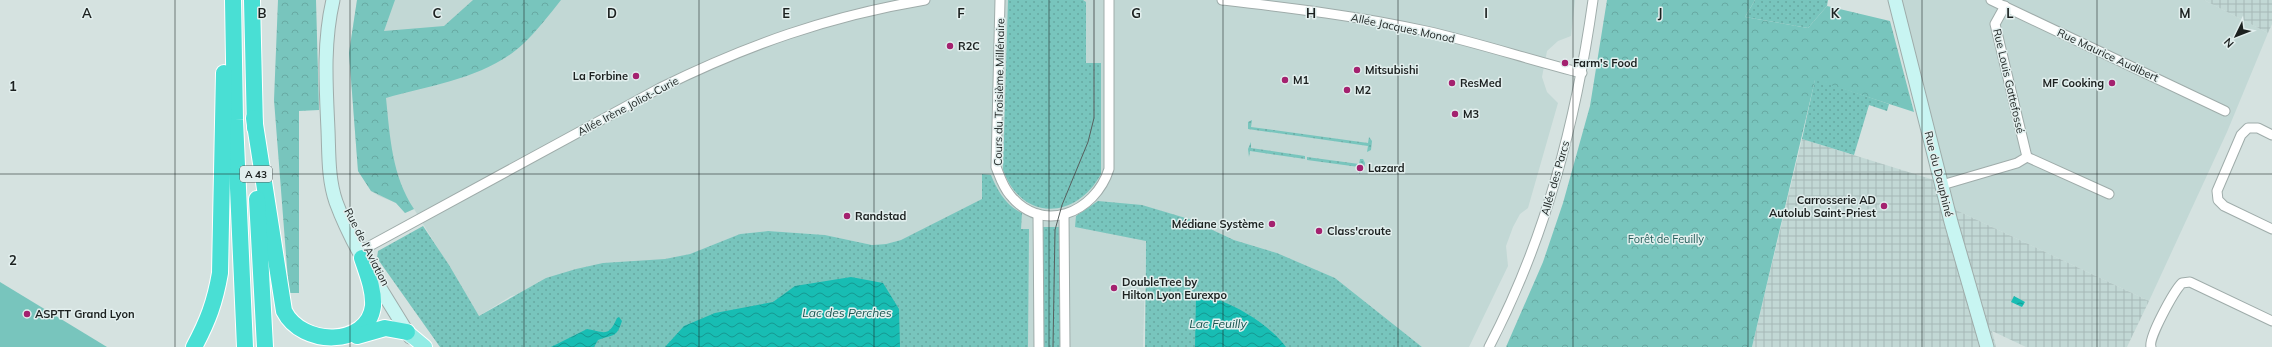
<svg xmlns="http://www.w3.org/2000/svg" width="2272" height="347" font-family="Mulish,sans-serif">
<defs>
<pattern id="industrial-grid" width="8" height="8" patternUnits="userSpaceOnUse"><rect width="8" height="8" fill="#c2d8d5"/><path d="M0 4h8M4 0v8" fill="none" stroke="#a6b9b7"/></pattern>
<pattern id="grass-dots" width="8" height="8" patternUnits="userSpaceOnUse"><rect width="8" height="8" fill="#78c5bd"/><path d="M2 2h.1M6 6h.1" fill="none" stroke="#67a9a2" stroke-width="1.8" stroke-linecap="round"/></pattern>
<pattern id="forest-crowns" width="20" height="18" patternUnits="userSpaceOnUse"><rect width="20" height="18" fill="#78c5bd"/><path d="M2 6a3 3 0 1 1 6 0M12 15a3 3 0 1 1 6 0" fill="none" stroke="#67a9a2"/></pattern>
<pattern id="water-waves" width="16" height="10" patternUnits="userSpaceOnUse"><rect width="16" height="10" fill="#18bdb3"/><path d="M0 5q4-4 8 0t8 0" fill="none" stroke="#159991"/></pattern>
</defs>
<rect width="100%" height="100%" fill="#d5e2e0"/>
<g fill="#c2d8d5">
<path d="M357,0h1218l-4,36 -13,5 -11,10 -5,26 5,15 11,11 -30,105 -8,6 -7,13 -7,19 2,20 -39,81h-47l-87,-69 -58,-25 -43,-13 -45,-21 -42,-12 -4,140h-184l-58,-107 -15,4 -14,1 -47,-10 -57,-4 -28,3 -50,20 -179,42 -32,20 -65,-107 -9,4 -9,-10 -17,-7 -8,-5 -13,-20 -9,-118z"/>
<path d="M1901,0h303l64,33 -41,99 -78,169 -193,-91 -9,-26z"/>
</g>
<g fill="url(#industrial-grid)">
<path d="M2204,0h68v24l-4,9z"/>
<path d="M1802,139l145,45 9,26 193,91 -22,46h-101l-34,-16 4,16h-244z"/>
</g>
<g fill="url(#grass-dots)">
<path d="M1008,0h75l3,2v61h15v111c-25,46 -79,48 -98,-4z"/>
<path d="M1755,0h73l-1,6 -19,22 -63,-11z"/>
<path d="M1815,79l74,25 -2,7 -18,-6 -15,50 -52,-16z"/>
<path d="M1252,120l-1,7 117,16 1,-6 3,4 -1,9 -4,2 1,-6 -120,-17v-7z"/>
<path d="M1251,142v6l54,8v3l-55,-8 -1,6 -1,-8z"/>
<path d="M1307,157l52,7 1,-5h3l2,4 -1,7 -5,4v-7l-52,-7z"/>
<path d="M982,174l9,1c6,15 15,31 31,38l-1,16h8l-1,118h-588l-63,-89 1,-7 45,-25 26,39 30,51 67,-38 30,-9 27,-6 62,-4 25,-5 50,-20 28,-3 57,4 47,10 14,-1 15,-4 81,-41z"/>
<path d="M1098,201l44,4 47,14 45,21 43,13 58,25 87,69h-277l1,-106 -71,-14 1,-11z"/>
<path d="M1042,227h20l-2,120h-19z"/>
</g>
<g fill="url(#forest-crowns)">
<path d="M278,0h38l3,110 -20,1v182h-10l-15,-193z"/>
<path d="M357,0h38l-11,31 60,-5 29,-26h88c-12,15 -24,31 -38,44 -36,34 -91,41 -137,54 4,39 6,78 28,111l-9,4 -9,-10 -25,-12 -13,-20 -9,-118z"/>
<path d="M1607,0h148l-10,17 63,11 19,-22 63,15 24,91 -99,-32 -63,267h-246l37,-85 20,-59 27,-97z"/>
</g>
<path fill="#78c5bd" d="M0,282l107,65h-107z"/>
<g fill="url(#water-waves)">
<path d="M851,277l32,6 16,26 1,38h-235l19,-21 31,-13 58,-11 22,-16z"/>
<path d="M2014,296l11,6 -3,5 -11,-5z"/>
<path d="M1196,297c8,1 17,2 25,4 22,8 51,27 65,46h-91z"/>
<path d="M619,317l3,4c-6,18 -9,13 -24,19l-4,7h-43l36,-18c16,2 21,10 30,-11z"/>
</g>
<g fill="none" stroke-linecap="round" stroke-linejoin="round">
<defs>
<g id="street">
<path d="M1000,0l-4,167c4,10 7,20 14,28 32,40 85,18 99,-26v-169"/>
<path d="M1222,0c68,8 137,16 204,31 53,12 104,29 156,42"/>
<path d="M1991,0l234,111"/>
<path d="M2272,135l-14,-7h-10l-7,7 -24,56 1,9 6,6 48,23"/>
<path d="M2027,157l82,37"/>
<path d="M1942,185l75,-22 10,-6 -32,-133 10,-18"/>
<path d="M1038,214l1,133"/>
<path d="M1064,215l1,132"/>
<path d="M354,242l6,5 6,1 294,-160c87,-43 169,-72 265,-88"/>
<path d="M1489,347c57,-109 87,-226 104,-347"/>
<path d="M2151,347c-3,-9 23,-56 31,-64l8,-1 82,39"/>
</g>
<g id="secondary">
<path d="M333,0c-10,43 -7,86 -5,130 1,24 0,49 8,72 18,49 48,91 74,135"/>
<path d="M1895,0l56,222 36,125"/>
</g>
<path id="primary" d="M407,332l18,15"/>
<g id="highway">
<path d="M233,0l2,120 10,227"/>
<path d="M252,0l3,128"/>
<path d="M254,118l30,193c18,36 84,36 89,-5 1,-16 -6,-33 -11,-48"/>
<path d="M257,199l8,148"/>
<path d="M357,336l28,-8 22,4"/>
<path d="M194,347c14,-26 21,-45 26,-74l4,-200"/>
</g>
</defs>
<use href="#street" stroke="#9facaa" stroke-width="11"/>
<use href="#secondary" stroke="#9facaa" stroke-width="15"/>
<use href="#primary" stroke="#fff" stroke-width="16"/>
<use href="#highway" stroke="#fff" stroke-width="18"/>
<use href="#street" stroke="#fff" stroke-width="9"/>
<use href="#secondary" stroke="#c8f5f2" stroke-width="13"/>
<use href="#primary" stroke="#92ece5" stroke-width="14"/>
<use href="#highway" stroke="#49dfd4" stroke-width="16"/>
<path stroke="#575f5e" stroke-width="1" d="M1053,347l2,-117 7,-25 26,-63 6,-24v-118"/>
</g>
<path fill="none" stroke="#1c2120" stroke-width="1" stroke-opacity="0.55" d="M175,0v347M350,0v347M524,0v347M699,0v347M874,0v347M1049,0v347M1223,0v347M1398,0v347M1573,0v347M1748,0v347M1922,0v347M2097,0v347M0,174h2272"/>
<g fill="#a4216f" stroke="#e2efee" stroke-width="1.5">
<circle cx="950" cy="46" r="4"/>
<circle cx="1565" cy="63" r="4"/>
<circle cx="1357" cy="70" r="4"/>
<circle cx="636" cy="76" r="4"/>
<circle cx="1285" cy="80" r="4"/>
<circle cx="1452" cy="83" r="4"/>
<circle cx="2112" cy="83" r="4"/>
<circle cx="1347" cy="90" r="4"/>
<circle cx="1455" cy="114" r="4"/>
<circle cx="1360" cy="168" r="4"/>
<circle cx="1884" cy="206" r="4"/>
<circle cx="847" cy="216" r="4"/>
<circle cx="1272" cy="224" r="4"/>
<circle cx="1319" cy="231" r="4"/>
<circle cx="1114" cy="288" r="4"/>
<circle cx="27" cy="314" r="4"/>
</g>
<g text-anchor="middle" stroke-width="3" stroke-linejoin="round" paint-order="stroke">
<rect fill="#e2efee" stroke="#575f5e" stroke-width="1" x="240" y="166" width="32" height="16" rx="3"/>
<g font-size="10" font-weight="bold" fill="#1c2120">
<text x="256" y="178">A 43</text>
</g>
<g font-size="11" fill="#1c2120" stroke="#e2efee">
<text transform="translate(1403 28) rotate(12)" y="4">Allée Jacques Monod</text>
<text transform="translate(2108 55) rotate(25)" y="4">Rue Maurice Audibert</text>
<text transform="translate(2009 81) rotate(77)" y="4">Rue Louis Gattefossé</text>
<text transform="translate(999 92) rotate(-89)" y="4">Cours du Troisième Millénaire</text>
<text transform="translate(628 106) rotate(-28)" y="4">Allée Irène Joliot-Curie</text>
<text transform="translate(1939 174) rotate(76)" y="4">Rue du Dauphiné</text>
<text transform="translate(1555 178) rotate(-74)" y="4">Allée des Parcs</text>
<text transform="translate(367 247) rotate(63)" y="4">Rue de l'Aviation</text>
</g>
<g font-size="11" font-weight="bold" fill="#1c2120" stroke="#e2efee" text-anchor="start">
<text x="958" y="50">R2C</text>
<text x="1573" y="67">Farm's Food</text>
<text x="1365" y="74">Mitsubishi</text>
<text x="628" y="80" text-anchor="end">La Forbine</text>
<text x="1293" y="84">M1</text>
<text x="1460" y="87">ResMed</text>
<text x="2104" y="87" text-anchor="end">MF Cooking</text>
<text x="1355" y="94">M2</text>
<text x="1463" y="118">M3</text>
<text x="1368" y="172">Lazard</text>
<text x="1876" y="204" text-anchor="end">Carrosserie AD<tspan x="1876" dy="13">Autolub Saint-Priest</tspan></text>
<text x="855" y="220">Randstad</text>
<text x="1264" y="228" text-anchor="end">Médiane Système</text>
<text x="1327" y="235">Class'croute</text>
<text x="1122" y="286">DoubleTree by<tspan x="1122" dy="13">Hilton Lyon Eurexpo</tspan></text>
<text x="35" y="318">ASPTT Grand Lyon</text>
</g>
<g font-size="11" fill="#235d59" stroke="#e2efee">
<text x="1666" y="243">Forêt de Feuilly</text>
</g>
<g font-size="12" font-style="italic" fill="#185550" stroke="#e2efee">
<text x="847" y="317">Lac des Perches</text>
<text x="1218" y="328">Lac Feuilly</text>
</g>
</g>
<g font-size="13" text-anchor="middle" font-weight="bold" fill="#1c2120" stroke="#e2efee" stroke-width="3" stroke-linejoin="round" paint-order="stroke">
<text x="87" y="18">A</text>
<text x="262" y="18">B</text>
<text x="437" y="18">C</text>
<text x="612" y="18">D</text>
<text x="786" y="18">E</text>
<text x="961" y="18">F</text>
<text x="1136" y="18">G</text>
<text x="1311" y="18">H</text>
<text x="1486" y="18">I</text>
<text x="1660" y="18">J</text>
<text x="1835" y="18">K</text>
<text x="2010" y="18">L</text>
<text x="2185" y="18">M</text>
<text x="13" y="91">1</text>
<text x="13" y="265">2</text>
</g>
<g transform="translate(2236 36) rotate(227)" stroke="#e2efee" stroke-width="3" paint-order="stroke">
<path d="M0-3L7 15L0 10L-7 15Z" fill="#1c2120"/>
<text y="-6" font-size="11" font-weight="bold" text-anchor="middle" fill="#1c2120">N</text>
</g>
</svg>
